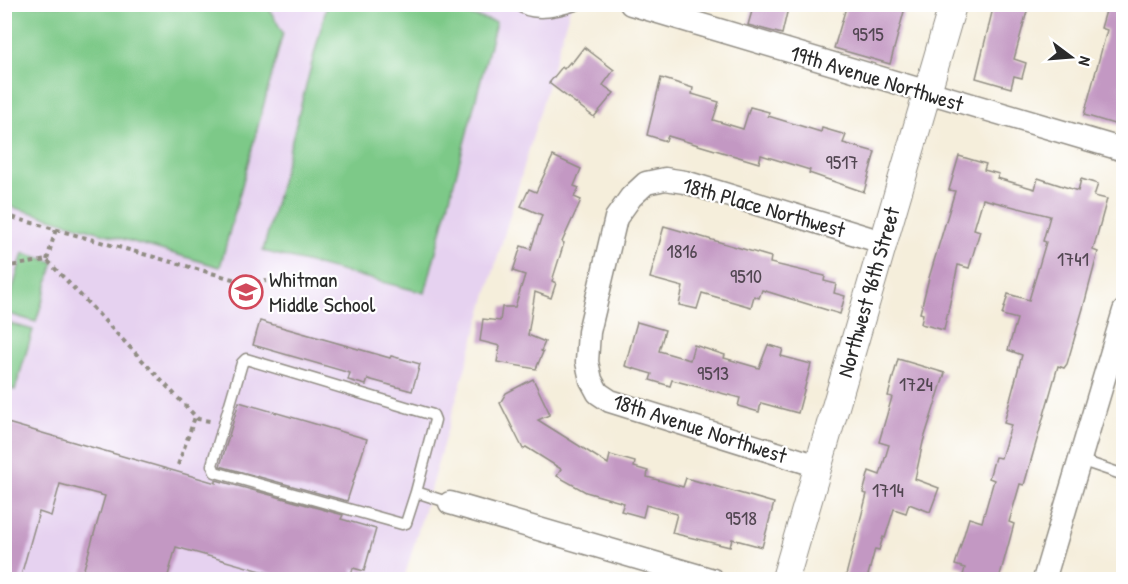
<svg xmlns="http://www.w3.org/2000/svg" width="1128" height="584" font-family="'Patrick Hand',sans-serif">
<rect width="100%" height="100%" fill="#fff"/>
<filter id="ink" filterUnits="userSpaceOnUse"><feTurbulence type="fractalNoise" baseFrequency=".0167" numOctaves="2"/><feDisplacementMap in="SourceGraphic" scale="12" xChannelSelector="R" yChannelSelector="G"/><feConvolveMatrix kernelMatrix="1 2 1 2 8 2 1 2 1" color-interpolation-filters="sRGB"/></filter>
<filter id="wash" filterUnits="userSpaceOnUse"><feTurbulence type="fractalNoise" baseFrequency=".008" numOctaves="4" result="noise"/><feDisplacementMap in="SourceGraphic" scale="24" xChannelSelector="R" yChannelSelector="G"/><feGaussianBlur stdDeviation="1.35" result="paint"/><feColorMatrix in="noise" values="0 0 0 0 0 0 0 0 0 0 0 0 0 0 0 0 0 1.4 0 .05"/><feComposite in="paint" operator="in"/></filter>
<g filter="url(#wash)">
<rect width="100%" height="100%" fill="#f5eedb"/>
<path fill="#e6d2f0" d="M4,5h567l-167,574h-399z"/>
<g fill="#7dc988" stroke="#547a5a" stroke-width="1.5">
<path d="M4,5h263l16,28 -63,234 -215,-62z"/>
<path d="M327,5h101l68,17 -71,271 -162,-42z"/>
<path d="M23,253l31,9 -18,60 -30,-9z"/>
<path d="M5,322l28,8 -18,60 -10,-3z"/>
</g>
<g id="blocks">
<g fill="#c398c3">
<path d="M754,4h35l-7,30 -34,-9z"/>
<path d="M847,4h59l-16,60 -56,-16z"/>
<path d="M994,4h35l-15,55 12,4 -4,15 -8,-2 -3,12 -35,-10z"/>
<path d="M1108,4h16v123l-40,-12 23,-85 -6,-2z"/>
<path d="M584,47l30,23 -11,15 11,8 -20,24 -45,-34 13,-16 2,2 6,-7 1,2z"/>
<path d="M661,78l32,10 -1,6 27,8 -6,18 30,9 7,-22 19,5 -1,4 53,16 1,-4 24,7 -3,8 32,9 -11,40 -55,-19 1,-3 -49,-15 -2,8 -91,-27 -2,5 -19,-6z"/>
<path d="M553,156l28,13 -7,17 5,2 -5,9 7,3 -19,42 2,1 -12,38 4,2 -5,15 -16,-6 -7,43 17,7 -4,9 2,1 -7,17 -39,-7 3,-16 -20,-5 3,-22 17,2 2,-14h13l10,-32 -12,-4 8,-25 10,3 11,-34 -21,-9 8,-17 7,3z"/>
<path d="M959,156l27,8 -2,6 15,4 -2,4 38,11 3,-11 40,13 3,-12 17,5 -4,12 13,3 -14,51 5,2 -14,53 -17,59 -3,4 -6,-2 -34,119 -4,-1 -11,38 5,2 -15,55h-37l3,-11 -10,-3 14,-47 13,4 12,-42 -5,-2 6,-21 6,1 10,-33 -7,-2 18,-68 -14,-5 9,-31 -15,-4 6,-21 21,6 17,-58 -3,-1 7,-25 -67,-17 -9,30 6,2 -11,37 -11,-3 -14,65 -23,-6 2,-10 -3,-1 9,-35 26,-87 -6,-1z"/>
<path d="M664,226l107,31 -1,6 55,13 -1,5 12,3 -2,9 11,3 -5,18 -78,-24 -3,8 -5,-2 -3,11 -49,-14 -5,16 -18,-4 4,-18 -33,-9z"/>
<path d="M260,321l130,37 1,-2 29,8 -8,27 -44,-12 -2,6 -18,-5 2,-7 -97,-28z"/>
<path d="M637,322l28,8 -6,21 31,9 4,-15 31,10 -1,3 35,10 9,-23 15,4 -2,7 30,8 -13,49 -37,-10 -2,9 -21,-6 2,-8 -68,-18 -2,6 -20,-6 2,-6 -27,-8z"/>
<path d="M898,359l47,14 -22,69 -8,37 24,9 -9,24 -21,-8 -3,9 -12,-4 -9,29 -2,-1 -4,13 -4,-1 -8,30h-22l22,-85 -4,-1 6,-22 11,4 9,-30 -10,-3 13,-45 -4,-1z"/>
<path d="M533,379l16,33v3l-11,5 70,44 2,-9 25,7 -1,5 14,4 -1,6 36,10 3,-9 88,25 -12,44 -30,-8 -2,8 -58,-14 5,-19 -31,-9 -3,12 -22,-6 3,-8 -38,-11 -29,-16 4,-7 -35,-22 -3,2 -23,-46 6,-10z"/>
<path d="M239,402l128,37 -20,62 -127,-35z"/>
<path d="M4,422l212,61v-3l127,35 -2,4 35,10 -12,42 -11,-3 -3,11h-60l-114,-32 -9,32h-86l24,-83 -45,-12 -9,32 -12,-4 -19,67h-16z"/>
</g>
</g>
</g>
<g filter="url(#ink)">
<use href="#blocks" fill-opacity="0" stroke="#908c83" stroke-width="1.5"/>
<g fill="none" stroke-linecap="round" stroke-linejoin="round">
<defs>
<g id="service">
<path d="M517,4c14,14 44,6 61,0"/>
<path d="M1080,460l44,15"/>
<path d="M416,492l-10,31 -4,1 -187,-52 -3,-7 30,-102 4,-4 187,56 2,5 -19,72 34,11"/>
</g>
<g id="minor">
<path d="M631,4l493,146"/>
<path d="M818,466l-208,-65 -12,-8 -7,-13 -4,-18 2,-30 27,-114 15,-21 15,-14 19,-4 20,3 197,60"/>
<path d="M450,503l263,77"/>
<path d="M1044,580l80,-269"/>
</g>
<path id="tertiary" d="M785,580l168,-576"/>
</defs>
<use href="#service" stroke="#908c83" stroke-width="13"/>
<use href="#minor" stroke="#908c83" stroke-width="25"/>
<use href="#tertiary" stroke="#908c83" stroke-width="29"/>
<g stroke="#908c83" stroke-width="4" stroke-dasharray="4.5 4.5" stroke-linecap="butt">
<path d="M4,215l243,68 20,-2"/>
<path d="M47,260l9,-31"/>
<path d="M4,267l43,-7 151,159 12,2"/>
<path d="M178,465l17,-48"/>
</g>
<use href="#service" stroke="#fff" stroke-width="10"/>
<use href="#minor" stroke="#fff" stroke-width="22"/>
<use href="#tertiary" stroke="#fff" stroke-width="27"/>
</g>
</g>
<defs>
<symbol id="school-ring" viewBox="-11 -11 22 22"><circle r="9.5" fill="#fff" stroke="#d1495b" stroke-width="1.5"/><path d="M0-5L7-2L0 1L-7-2ZM-4 1L0 2.5L4 1V4Q0 6-4 4Z" fill="#d1495b"/></symbol>
</defs>
<g fill-rule="evenodd">
<use href="#school-ring" x="227" y="273" width="38" height="38"/>
</g>
<g text-anchor="middle" stroke-width="4.5" stroke-linejoin="round" paint-order="stroke">
<g font-size="20" fill="#514651">
<text x="868" y="41">9515</text>
<text x="842" y="169">9517</text>
<text x="682" y="258">1816</text>
<text x="1073" y="266">1741</text>
<text x="746" y="283">9510</text>
<text x="713" y="380">9513</text>
<text x="916" y="391">1724</text>
<text x="888" y="497">1714</text>
<text x="741" y="525">9518</text>
</g>
<g font-size="22" fill="#2b2b2b" stroke="#fff">
<text transform="translate(877 78) rotate(17)" y="8">19th Avenue Northwest</text>
<text transform="translate(764 207) rotate(16)" y="8">18th Place Northwest</text>
<text transform="translate(868 292) rotate(-74)" y="8">Northwest 96th Street</text>
<text transform="translate(700 428) rotate(18)" y="8">18th Avenue Northwest</text>
</g>
<g font-size="22" fill="#2b2b2b" stroke="#fff" text-anchor="start">
<text x="269" y="287">Whitman<tspan x="269" dy="25">Middle School</tspan></text>
</g>
</g>
<rect width="1128" height="584" fill="none" stroke="#fff" stroke-width="24"/>
<g transform="translate(1071 57) rotate(106)" stroke="#ffffff" stroke-width="4.5" paint-order="stroke">
<path d="M0-4.5L10 22L0 15L-10 22Z" fill="#2b2b2b"/>
<text y="-9" font-size="16" font-weight="bold" text-anchor="middle" fill="#2b2b2b">N</text>
</g>
</svg>
